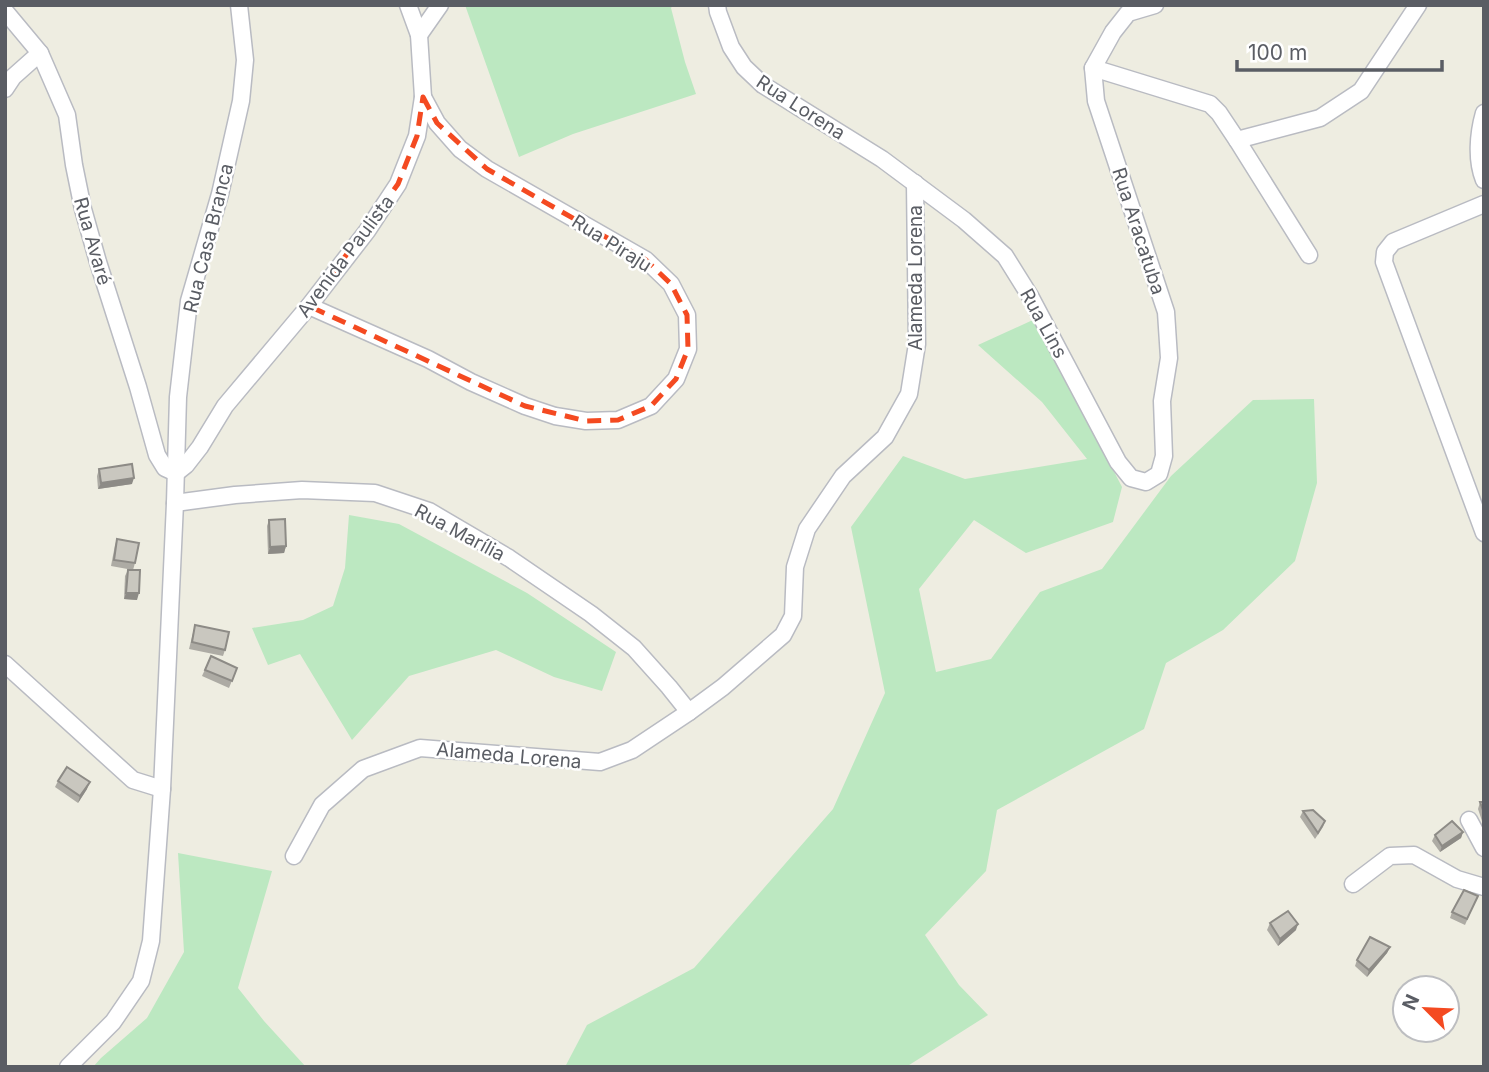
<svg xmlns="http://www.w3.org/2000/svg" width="1489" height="1072" font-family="Inter,sans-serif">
<rect width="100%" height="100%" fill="#eeede1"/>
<g fill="#bce8c1">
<path d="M465,5h208l-2,3 14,54 11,32 -123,40 -54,23z"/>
<path d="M1035,319l87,168 -9,35 -87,31 -52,-33 -55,69 17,83 55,-13 49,-67 62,-23 69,-93 82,-76 61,-1 3,84 -22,78 -72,69 -57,33 -22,66 -147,81 -11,61 -61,64 34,50 29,30 -82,52h-341l22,-42 107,-57 139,-159 52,-116 -34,-166 52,-71 62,23 122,-20 -45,-57 -64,-57z"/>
<path d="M349,515l50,9 128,69 89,59 -14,39 -48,-14 -58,-27 -87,26 -57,64 -52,-86 -32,11 -16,-37 51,-8 30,-14 12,-38z"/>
<path d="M178,853l94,18 -34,117 26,33 42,46h-213l8,-9 46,-40 37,-66z"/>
</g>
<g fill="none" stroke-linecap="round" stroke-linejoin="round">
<defs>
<g id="minor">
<path d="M717,5l1,7 13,35 13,20 19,18 119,74 82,61 41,36 25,40 88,166 13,16 15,4 13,-8 5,-18 -2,-55 7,-43 -3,-46 -70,-211 -3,-33 20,-36 15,-19 27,-8"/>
<path d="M5,11l35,42 27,62 7,50 9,44 15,53 40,125 19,68 8,13 11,5"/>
<path d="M419,35l21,-30"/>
<path d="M1093,68l117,36 9,9 18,27 72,115"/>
<path d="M5,89l8,-12 27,-24"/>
<path d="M1484,113c-6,21 -8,47 0,67"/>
<path d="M1237,140l83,-22 41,-27 57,-86"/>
<path d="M1484,204l-91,38 -8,10 -1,10 100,271"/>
<path d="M309,306l119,53 43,23 54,24 30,10 31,5 32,-1 33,-14 25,-27 12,-30 -1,-34 -16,-31 -25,-24 -159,-91 -27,-20 -23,-26 -14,-26"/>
<path d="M176,473l10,-8 14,-18 25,-41 84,-100 58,-75 31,-47 19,-48 6,-39 -4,-62 -11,-30"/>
<path d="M175,503l60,-8 67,-5 73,3 54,18 80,47 82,56 43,34 35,39 20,25"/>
<path d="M5,664l128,116 29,9"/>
<path d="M1469,820l15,28"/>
<path d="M294,856l28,-51 41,-36 57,-21 180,14 32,-12 57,-38 34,-25 60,-52 10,-19 2,-49 12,-38 36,-53 42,-39 24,-43 8,-50 -2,-161"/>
<path d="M1353,884l37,-28 24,-1 43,24 27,8"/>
<path d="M68,1067l45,-45 28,-41 10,-40 11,-152 13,-286 3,-106 11,-96 31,-107 21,-93 4,-41 -6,-55"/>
</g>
</defs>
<use href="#minor" stroke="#b9bbc2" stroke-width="19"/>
<use href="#minor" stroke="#fff" stroke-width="16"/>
</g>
<g fill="#adaba4">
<path d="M99,469l33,15 -34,5 -1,-13z"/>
<path d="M269,520l17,26 -2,7 -16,1 -1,-28z"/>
<path d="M117,539l18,24 -2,7 -22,-4 4,-21z"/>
<path d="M128,570l9,30 -13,-1 1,-23z"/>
<path d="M195,625l30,25 -2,6 -34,-7z"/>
<path d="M211,656l26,12 -8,20 -27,-12z"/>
<path d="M58,781l29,8 -9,14 -23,-16z"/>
<path d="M1480,802h4v25l-6,-18z"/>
<path d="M1303,811l22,10 -2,6 -8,12 -15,-22z"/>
<path d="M1463,832l-2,6 -21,14 -8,-11 3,-6z"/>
<path d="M1475,902l-10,23 -15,-7 2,-6z"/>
<path d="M1270,923l26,7 -18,16 -11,-16z"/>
<path d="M1390,947l-3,6 -20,24 -12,-11 2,-6z"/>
</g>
<g fill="#8d8b86">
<path d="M134,478l-2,6 -34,5 3,-6z"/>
<path d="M286,546l-2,7 -16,1 2,-7z"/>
<path d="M126,593h13l-2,7 -13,-1z"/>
<path d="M90,782l-3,7 -9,14 2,-7z"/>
<path d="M1463,832l-2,6 -21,14 2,-6z"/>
<path d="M1298,924l-2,6 -18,16 2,-7z"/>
<path d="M1390,947l-3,6 -20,24 2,-7z"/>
</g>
<g fill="#c9c7bf" stroke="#8d8b86" stroke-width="2">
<path d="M132,464l2,14 -33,5 -2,-14z"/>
<path d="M285,519l1,27 -16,1 -1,-27z"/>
<path d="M117,539l22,4 -4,20 -21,-3z"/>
<path d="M128,570h12l-1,23h-13z"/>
<path d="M195,625l34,7 -4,18 -33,-8z"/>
<path d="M211,656l26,12 -5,13 -27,-11z"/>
<path d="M67,767l23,15 -10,14 -22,-15z"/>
<path d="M1480,802h4v11z"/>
<path d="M1313,810l12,11 -7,12 -15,-22z"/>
<path d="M1452,821l11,11 -21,14 -7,-11z"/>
<path d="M1464,890l14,6 -11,23 -15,-7z"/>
<path d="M1288,911l10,13 -18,15 -10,-16z"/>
<path d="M1370,937l20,10 -21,23 -12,-10z"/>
</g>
<path fill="none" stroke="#f44a21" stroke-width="5" stroke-dasharray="14 9" stroke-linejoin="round" d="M423,97l14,26 50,46 159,91 25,24 16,31 1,34 -12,30 -25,27 -33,14 -32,1 -61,-15 -216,-100 89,-122 19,-48z"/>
<g text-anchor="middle" stroke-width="5" stroke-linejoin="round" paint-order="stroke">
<g font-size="19" fill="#5a5d64" stroke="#fff">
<text transform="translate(801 107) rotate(33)" y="7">Rua Lorena</text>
<text transform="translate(1139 231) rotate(72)" y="7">Rua Aracatuba</text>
<text transform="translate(208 238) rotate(-76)" y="7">Rua Casa Branca</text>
<text transform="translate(93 241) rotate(74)" y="7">Rua Avaré</text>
<text transform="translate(612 243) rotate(32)" y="7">Rua Piraju</text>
<text transform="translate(345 256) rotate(-53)" y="7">Avenida Paulista</text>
<text transform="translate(915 278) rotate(-90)" y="7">Alameda Lorena</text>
<text transform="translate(1044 323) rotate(61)" y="7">Rua Lins</text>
<text transform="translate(460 532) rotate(28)" y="7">Rua Marília</text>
<text transform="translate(509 755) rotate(5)" y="7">Alameda Lorena</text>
</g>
</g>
<rect width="1489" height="1072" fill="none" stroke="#5a5d64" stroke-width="14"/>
<g transform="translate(1426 1009) rotate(294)"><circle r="33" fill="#ffffff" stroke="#bdbec1" stroke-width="2"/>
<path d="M0-5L12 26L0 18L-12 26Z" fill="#f44a21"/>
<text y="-10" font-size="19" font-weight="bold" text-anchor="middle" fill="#5a5d64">N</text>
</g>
<path d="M1237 60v10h205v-10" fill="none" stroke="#5a5d64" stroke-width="3.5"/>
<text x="1248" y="60" font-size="21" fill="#5a5d64" stroke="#ffffff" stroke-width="5" paint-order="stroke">100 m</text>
</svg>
